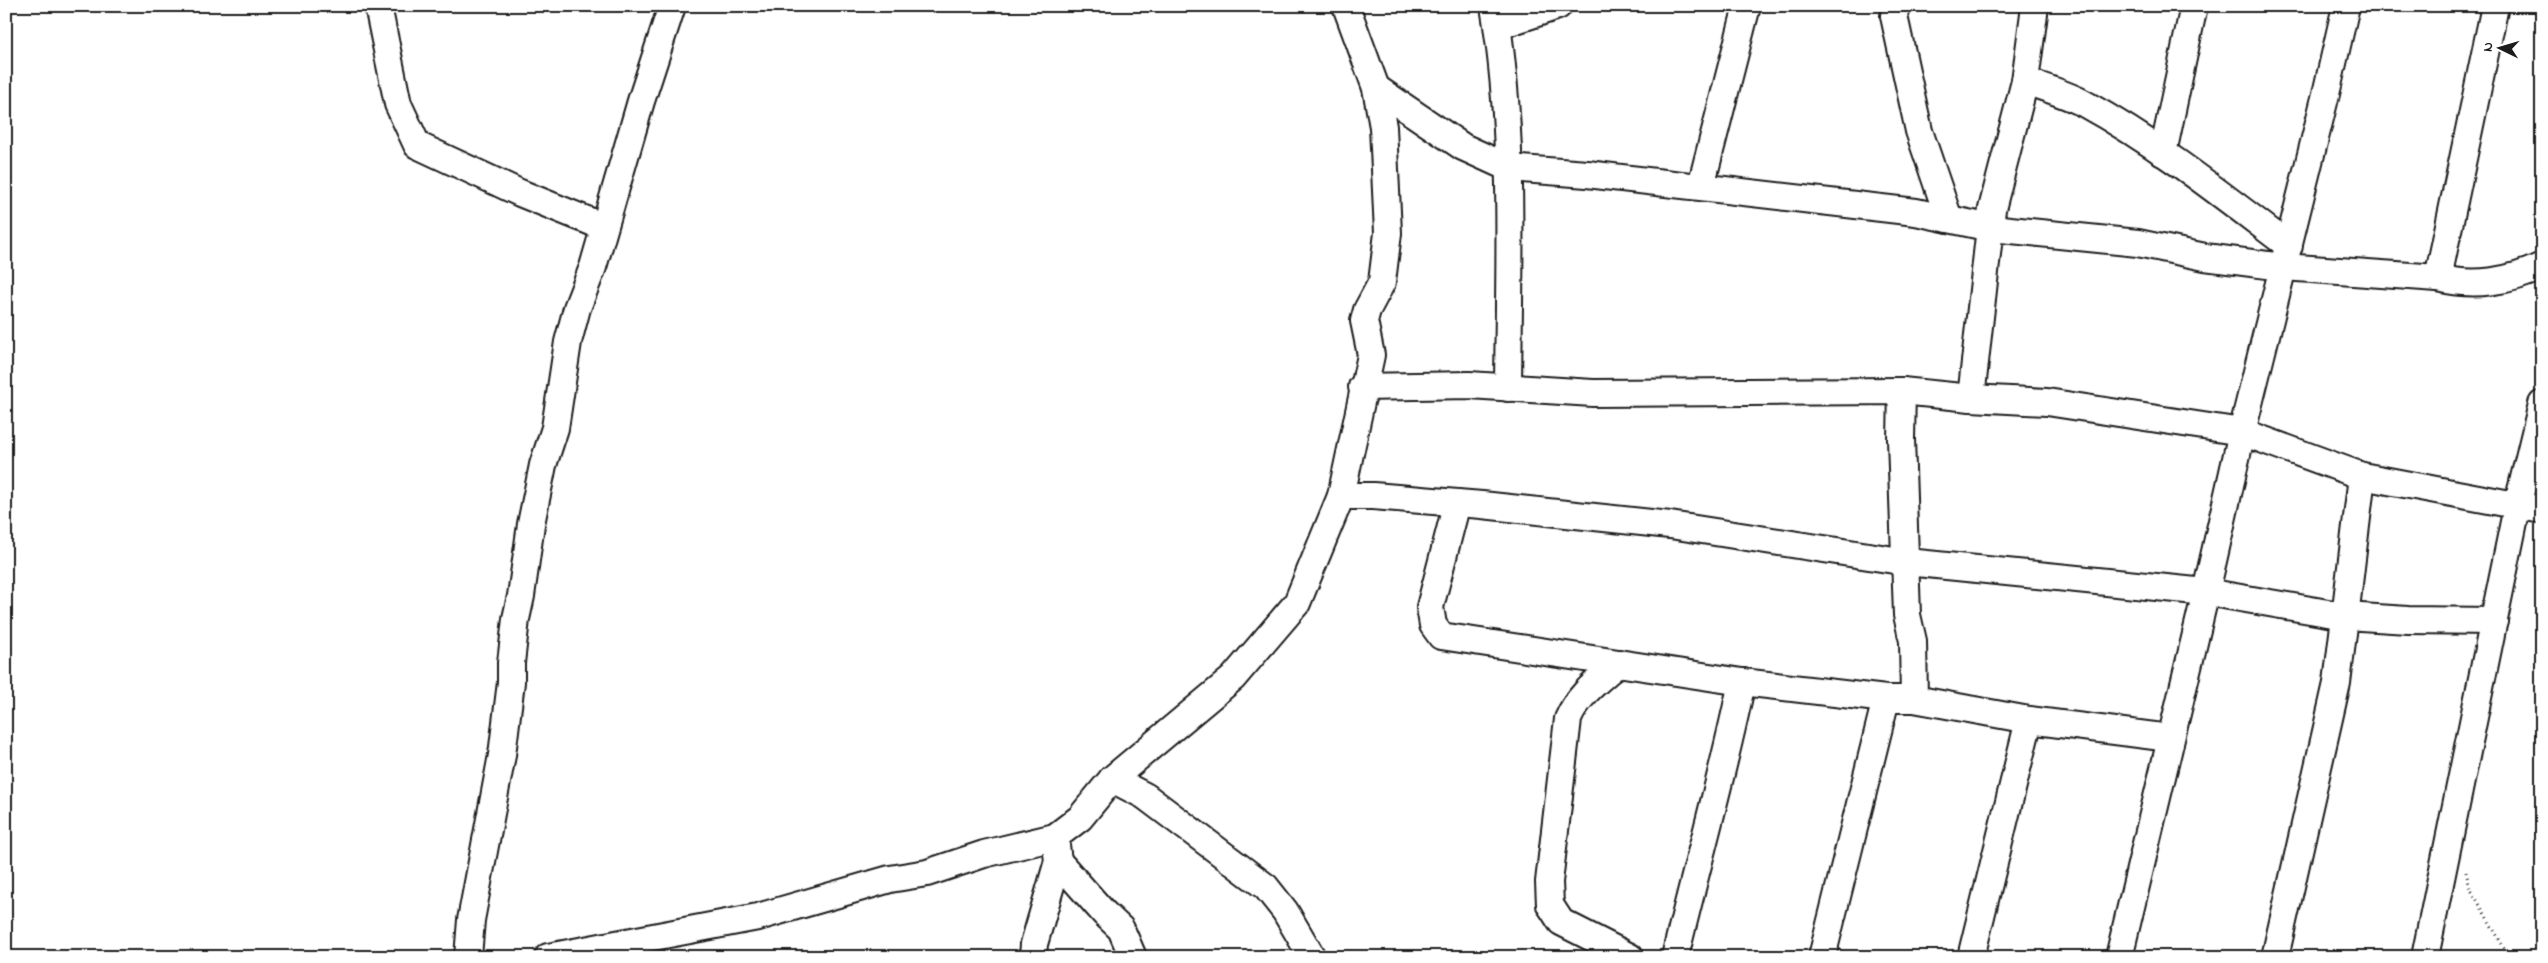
<svg xmlns="http://www.w3.org/2000/svg" width="2548" height="963" font-family="'Indie Flower',sans-serif">
<rect width="100%" height="100%" fill="#fff"/>
<filter id="ink" filterUnits="userSpaceOnUse"><feTurbulence type="fractalNoise" baseFrequency=".02" numOctaves="2"/><feDisplacementMap in="SourceGraphic" scale="10" xChannelSelector="R" yChannelSelector="G"/><feConvolveMatrix kernelMatrix="1 2 1 2 8 2 1 2 1" color-interpolation-filters="sRGB"/></filter>
<g filter="url(#ink)">
<g fill="none" stroke-linecap="round" stroke-linejoin="round">
<defs>
<g id="minor">
<path d="M378,6l20,98 19,41 103,48 84,34"/>
<path d="M1494,6c21,126 15,255 14,382"/>
<path d="M1896,6l-2,10 25,115 30,88"/>
<path d="M1498,26l60,-20"/>
<path d="M2025,81c20,7 42,13 60,23 73,40 138,92 204,142"/>
<path d="M1376,88l87,59 46,21 78,6 329,38 75,16 147,15 67,14 78,10 155,11 57,-272"/>
<path d="M2163,153l31,-147"/>
<path d="M1701,186l46,-180"/>
<path d="M2438,278c35,9 72,4 104,-12"/>
<path d="M1362,387l107,-2 124,8 309,-2 69,7 76,4 195,30 120,44 180,34"/>
<path d="M1902,391l-1,48 6,176 6,26 1,58"/>
<path d="M1971,398l21,-189 33,-128 10,-75"/>
<path d="M1341,496h32l109,9 188,20 237,37 299,30 139,24 63,4 86,1"/>
<path d="M1457,503l-27,104 3,18 8,11 301,46 144,17h28l115,21 141,18"/>
<path d="M1618,663c-19,17 -40,32 -50,56l-19,163 1,23 11,17 69,35"/>
<path d="M1112,779l33,17 121,91 19,24 27,46"/>
<path d="M1058,861l46,52 17,16 12,28"/>
<path d="M468,957l3,-37 31,-165 9,-73v-19l5,-44 5,-23 10,-72 12,-59 12,-37 13,-86 9,-34 16,-41 48,-166 31,-95"/>
<path d="M548,957l210,-40 132,-38 37,-6 57,-19 71,-17 25,-19 32,-39 121,-101 64,-75 44,-107 30,-141 -7,-34 3,-11 15,-28 6,-49 -5,-106 -7,-39 -30,-82"/>
<path d="M1033,957l1,-13 24,-83 -3,-24"/>
<path d="M1675,957c22,-92 48,-183 67,-275"/>
<path d="M1822,957l64,-258"/>
<path d="M1971,957l58,-237"/>
<path d="M2119,957l87,-365 36,-160 84,-338 20,-88"/>
<path d="M2275,957l62,-274 25,-207"/>
<path d="M2425,957l92,-450 25,-103"/>
</g>
</defs>
<use href="#minor" stroke="#1c1c1c" stroke-width="30"/>
<path stroke="#1c1c1c" stroke-width="3" stroke-dasharray="1 4" stroke-linecap="butt" d="M2466,872l4,16 37,65 14,4"/>
<use href="#minor" stroke="#fff" stroke-width="26"/>
</g>
</g>
<rect width="2548" height="963" fill="none" stroke="#fff" stroke-width="25"/>
<rect x="12" y="12" width="2523" height="938" fill="none" stroke="#1c1c1c" stroke-width="2" filter="url(#ink)"/>
<g transform="translate(2500 48) rotate(275)" stroke="#ffffff" stroke-width="4" paint-order="stroke">
<path d="M0-4L9 19L0 12L-9 19Z" fill="#1c1c1c"/>
<text y="-8" font-size="14" font-weight="bold" text-anchor="middle" fill="#1c1c1c">N</text>
</g>
</svg>
